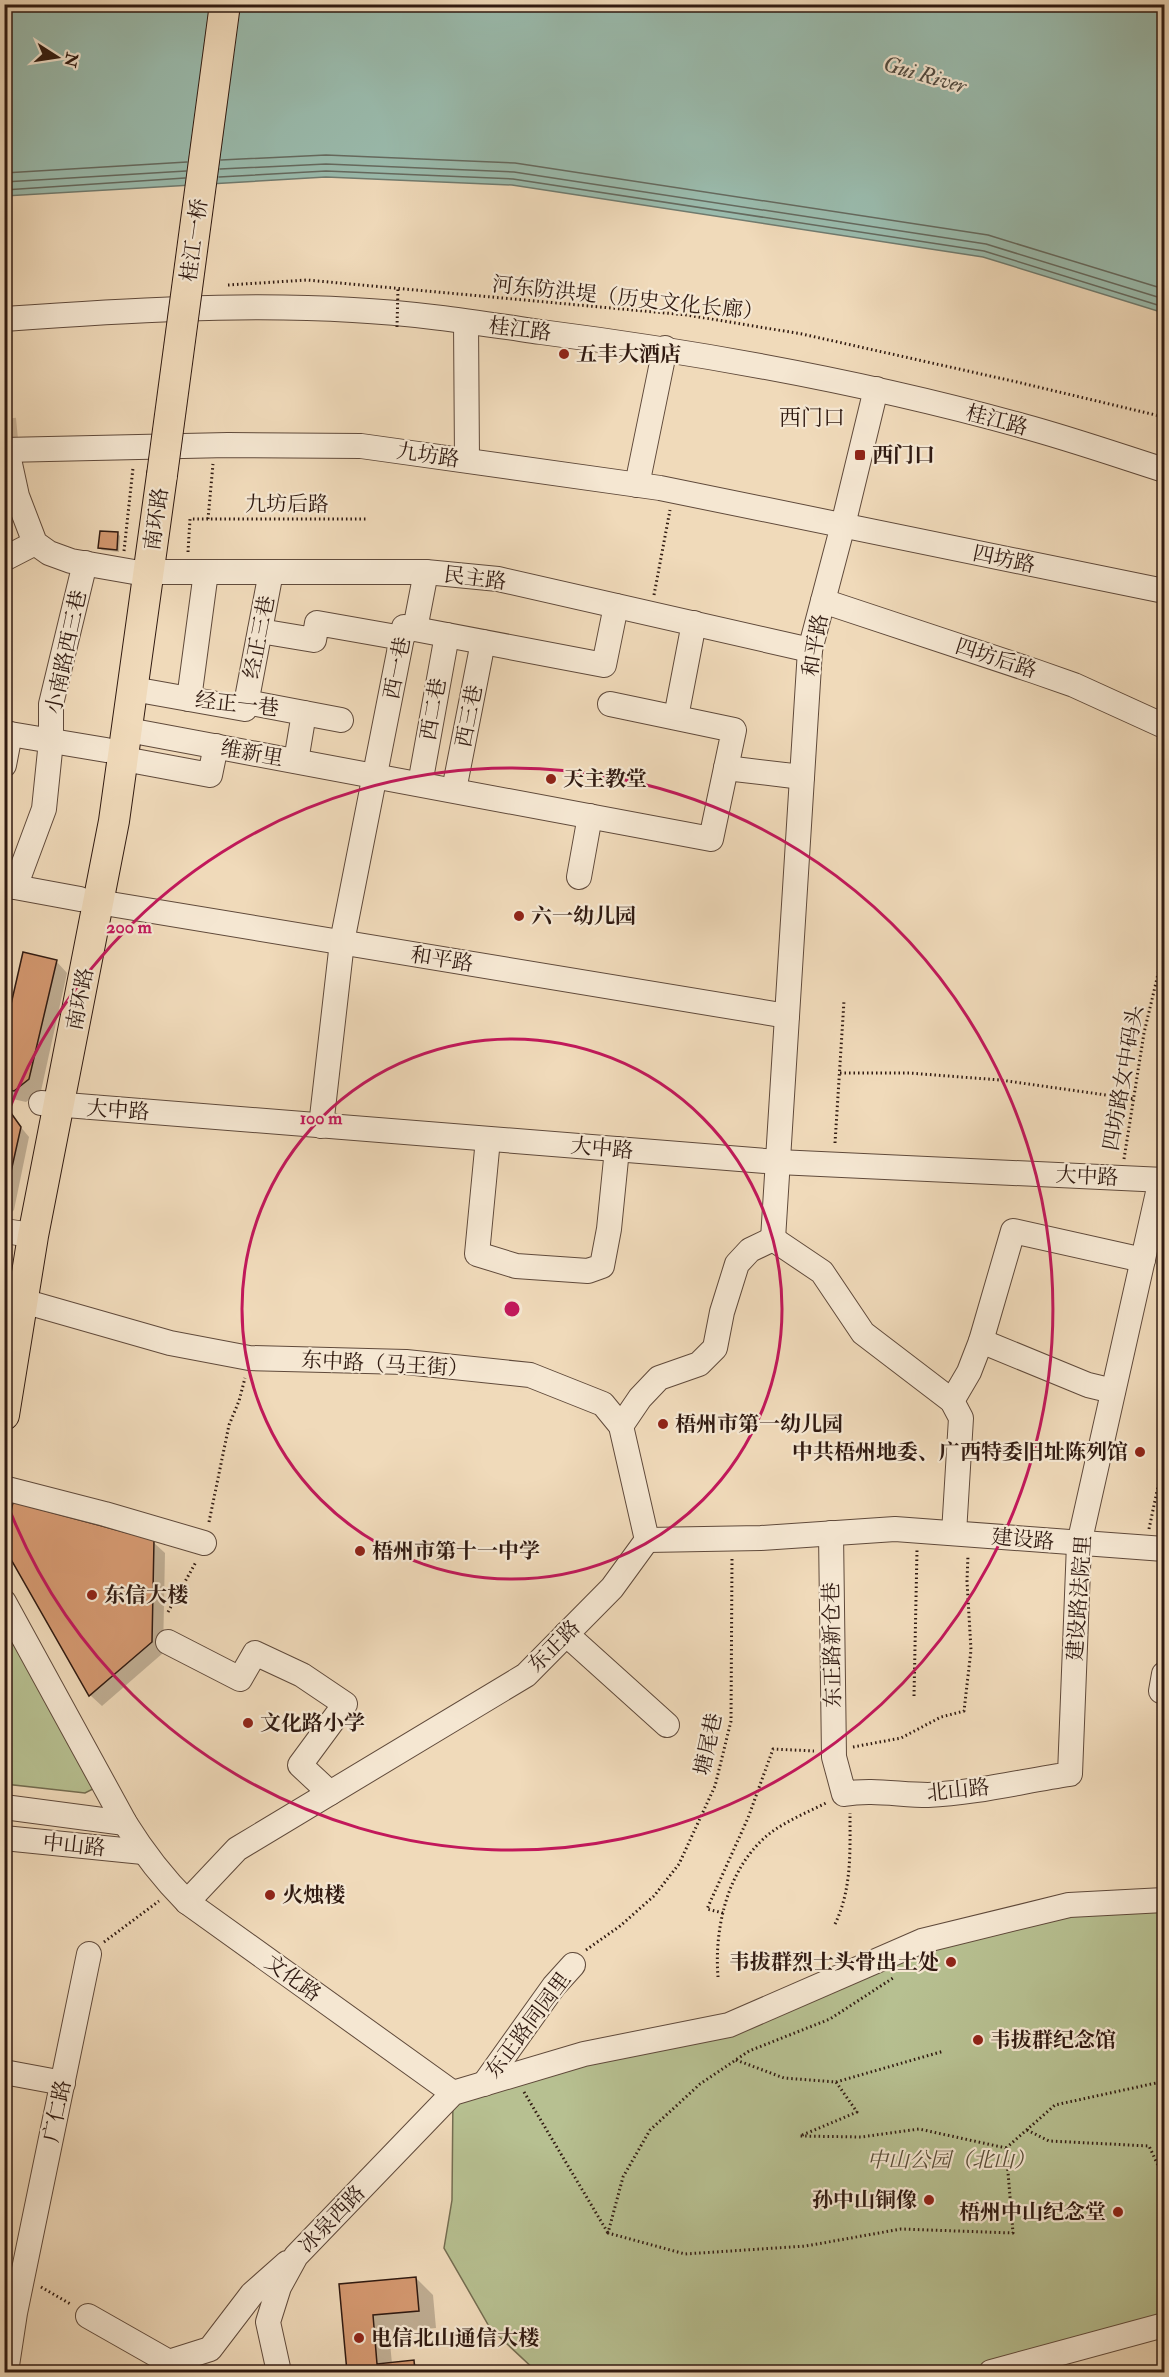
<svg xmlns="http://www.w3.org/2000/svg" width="1169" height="2377" font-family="'IM FELL Double Pica','Noto Serif SC',serif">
<rect width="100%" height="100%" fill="#f0daba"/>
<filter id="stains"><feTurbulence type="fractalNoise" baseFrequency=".00333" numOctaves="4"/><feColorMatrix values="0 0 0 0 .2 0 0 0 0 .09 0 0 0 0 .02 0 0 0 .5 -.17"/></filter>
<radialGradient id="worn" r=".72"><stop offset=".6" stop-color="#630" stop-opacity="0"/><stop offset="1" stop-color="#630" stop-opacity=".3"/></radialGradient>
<g fill="#b7c091" stroke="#746d51" stroke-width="1.5">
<path d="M5,1632l5,2 83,155 -8,4 -80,-9z"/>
<path d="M1164,1898v427l-173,47h-454l-47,-44 -46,-80 8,-48 1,-107 276,-68 193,-84z"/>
</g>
<path fill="#9abbad" stroke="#707b6f" stroke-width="1.5" d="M4,5h1160v308l-181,-56 -471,-72 -186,-8 -321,19z"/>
<g fill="#0003">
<path d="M118,534l2,2 -1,16 -17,-2 -3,-2z"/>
<path d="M56,961l11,12 -26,118 -15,11 -22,-5v-34l4,-17 -4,-1v-70l8,8 -7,30 5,2z"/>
<path d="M4,1113l6,1 19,23 -15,73 -10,10z"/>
<path d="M153,1542l12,11 -2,100 -61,53 -12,-11z"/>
<path d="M416,2278l17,17 3,33 -47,4 3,32 22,-2 10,10h-76l-7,-87z"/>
</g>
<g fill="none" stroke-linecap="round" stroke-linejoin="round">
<g stroke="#656a5f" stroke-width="1.5">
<path d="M221,160l105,-5 189,8 473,72 176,54"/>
<path d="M220,169l106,-5 188,8 472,72 178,55"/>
<path d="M4,173l183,-11"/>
<path d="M219,177l107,-6 187,8 471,72 180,56"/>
<path d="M4,182l182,-11"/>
<path d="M4,190l181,-12"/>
</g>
</g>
<g fill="#d59971" stroke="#301a11" stroke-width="1.5">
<path d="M100,531l18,1 -1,18 -19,-2z"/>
<path d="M23,952l34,8 -28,119 -15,12 -10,-2v-33l5,-18 -5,-1v-25l5,1z"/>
<path d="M4,1112l7,1 10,14 -17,76z"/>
<path d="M13,1502l141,38 -2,102 -63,54 -85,-149z"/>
<path d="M416,2277l3,34 -46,4 4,49 37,-4 1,12h-68l-8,-88z"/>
</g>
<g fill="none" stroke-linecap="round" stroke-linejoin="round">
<path stroke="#cab498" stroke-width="24" stroke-dasharray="24 12" stroke-linecap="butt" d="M4,419l3,31"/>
<defs>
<g id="minor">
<path d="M4,319c116,-8 233,-16 349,-9 63,3 126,13 188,22 163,21 324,50 482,94 48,13 94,29 141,44"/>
<path d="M466,322l1,138"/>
<path d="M4,450l224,-5 133,1 299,42 504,103"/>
<path d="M7,450l10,46 18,47 14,10 22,8 63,11h292l72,7 312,71"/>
<path d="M637,485l28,-137"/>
<path d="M4,559l31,-16"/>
<path d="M823,601l211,70 40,14 90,41"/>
<path d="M415,629l189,36 12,-59"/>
<path d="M260,631l54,9 3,-17 85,15"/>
<path d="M133,689l112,20 26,-137"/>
<path d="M189,699l17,-127"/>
<path d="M246,702l95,18"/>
<path d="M610,704l124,26 -8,38"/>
<path d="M676,717l18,-94"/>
<path d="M128,730l583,109 15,-71 76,9"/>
<path d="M4,733l102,17"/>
<path d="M124,759l86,16 6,-29"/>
<path d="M296,761l8,-48"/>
<path d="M4,765l6,-31"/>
<path d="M420,784l27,-149"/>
<path d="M454,790l29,-148"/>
<path d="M579,877l11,-61"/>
<path d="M4,885l76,14"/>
<path d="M15,887l29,-78 7,-68v-37l34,-141"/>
<path d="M98,902l689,114"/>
<path d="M41,1103l737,59 386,18"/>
<path d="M321,1126l21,-184 62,-315 11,2 11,-57"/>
<path d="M488,1139l-11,115 39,12 72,5 14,-5 7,-37 8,-80"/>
<path d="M4,1231l14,2"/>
<path d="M773,1239l37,-589 33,-125 33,-136"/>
<path d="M773,1239l49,33 41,61 89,68 9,17 -7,115"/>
<path d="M23,1301l147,42 79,15 157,4 124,13 73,29 18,22 26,114"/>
<path d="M981,1341l107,44 25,6"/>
<path d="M952,1401l17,-29 12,-31 32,-110 130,29"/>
<path d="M621,1426l19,-28 19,-20 40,-14 16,-16 7,-36 15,-48 13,-14 23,-11"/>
<path d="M4,1488l101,26 99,29"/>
<path d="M831,1533l3,224 10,37c28,-5 56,1 84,1 47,-2 95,-14 142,-21l9,-230 82,-365"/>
<path d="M647,1540l114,-2 134,-9 269,20"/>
<path d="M4,1602l121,221c18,29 38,55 62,79l266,191"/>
<path d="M566,1634l101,91"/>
<path d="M168,1642l72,37 15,-26 47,22 43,29 -45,61 30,28"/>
<path d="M1161,1691l3,-17"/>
<path d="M4,1807l121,16"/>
<path d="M4,1838l139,14"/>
<path d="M187,1902l50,-53 289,-174 86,-87 35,-48"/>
<path d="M4,2072l59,11"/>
<path d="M484,2084l70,-98 19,-21"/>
<path d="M88,2316l81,46 41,-13 42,-55 35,-31"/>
<path d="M6,2372l9,-59 74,-359"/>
<path d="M279,2372l-11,-50 11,-35 17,-31 157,-163 131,-39 145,-29 193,-84 147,-36 95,-5"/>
<path d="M991,2372l173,-47"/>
</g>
<path id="major" d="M4,1415l29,-179 81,-415 48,-346"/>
</defs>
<use href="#minor" stroke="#604a3b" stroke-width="26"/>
<use href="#major" stroke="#301a11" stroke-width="32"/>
<g stroke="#301a11" stroke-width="3" stroke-dasharray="1.5 3" stroke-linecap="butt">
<path d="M228,285l79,-5 380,35 115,19 215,48 147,35"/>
<path d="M208,519l5,-55"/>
<path d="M124,551l9,-83"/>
<path d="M188,552l2,-33h176"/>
<path d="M654,595l16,-85"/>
<path d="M840,1073h69l91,7 134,19"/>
<path d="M835,1143l9,-142"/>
<path d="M1124,1159l20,-126 20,-84"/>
<path d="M209,1522l20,-97 10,-24 6,-23"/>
<path d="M1149,1529l15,-71"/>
<path d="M168,1612l28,-50"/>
<path d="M914,1696l3,-146"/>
<path d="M853,1747l48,-9 40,-21 23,-6 7,-61 -4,-69 1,-26"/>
<path d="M723,1913l-16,-4 41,-91 25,-69 41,2"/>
<path d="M835,1924c17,-35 15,-73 15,-111"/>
<path d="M104,1942l55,-41"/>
<path d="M586,1950l34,-24 34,-30 25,-32 36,-78 16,-65 1,-163"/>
<path d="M718,1977c-4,-50 10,-110 51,-143 17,-13 39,-22 57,-31"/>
<path d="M736,2060l48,18 52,4 21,30 -57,24 61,1 58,-8 87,19 7,85 -112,-4 -95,17 -121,8 -77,-21 15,-56 27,-47 50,-46 49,-33 81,-32 63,-41"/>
<path d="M836,2082l108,-31"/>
<path d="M524,2092l84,141"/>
<path d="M1027,2130l22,11 100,5 15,32"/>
<path d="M1006,2148l49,-43 101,-22h8"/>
<path d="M41,2287l31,18"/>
</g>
<use href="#minor" stroke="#f5e7d2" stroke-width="24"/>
<use href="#major" stroke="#f0daba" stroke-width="30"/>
<defs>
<path id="major-bridge" d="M162,475l63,-471"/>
</defs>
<use href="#major-bridge" stroke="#301a11" stroke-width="32" stroke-linecap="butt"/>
<path stroke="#301a11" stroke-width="3" stroke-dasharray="1.5 3" stroke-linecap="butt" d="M397,327l1,-39"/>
<use href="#major-bridge" stroke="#f0daba" stroke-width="30"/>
</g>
<g fill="none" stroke="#c2185b" stroke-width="3">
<circle cx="512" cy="1309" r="270"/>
<path d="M5 1120A541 541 0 1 1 5 1498"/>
</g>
<g fill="#8f2418" stroke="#f5e7d2" stroke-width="2">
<circle cx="564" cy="354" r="6"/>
<rect x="854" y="449" width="12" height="12" rx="3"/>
<circle cx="551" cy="779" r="6"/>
<circle cx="519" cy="916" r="6"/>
<circle cx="663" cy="1424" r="6"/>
<circle cx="1140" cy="1452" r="6"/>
<circle cx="360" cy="1551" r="6"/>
<circle cx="92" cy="1595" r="6"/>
<circle cx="248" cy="1723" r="6"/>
<circle cx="270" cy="1895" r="6"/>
<circle cx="951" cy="1962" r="6"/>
<circle cx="978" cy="2040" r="6"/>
<circle cx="929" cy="2200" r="6"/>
<circle cx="1118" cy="2212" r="6"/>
<circle cx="359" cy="2338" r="6"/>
</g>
<g text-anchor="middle" stroke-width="4.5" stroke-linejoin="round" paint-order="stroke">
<g font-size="21" fill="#301a11" stroke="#f5e7d2">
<text transform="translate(194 240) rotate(-82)" y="7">桂江一桥</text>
<text transform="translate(628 298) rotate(6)" y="7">河东防洪堤（历史文化长廊）</text>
<text transform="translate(520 329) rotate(7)" y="7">桂江路</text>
<text transform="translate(997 420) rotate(15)" y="7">桂江路</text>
<text transform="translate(428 455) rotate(8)" y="7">九坊路</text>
<text x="287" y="511">九坊后路</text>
<text transform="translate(156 519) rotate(-82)" y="7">南环路</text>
<text transform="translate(1004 559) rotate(12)" y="7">四坊路</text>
<text transform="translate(475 578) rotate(7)" y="7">民主路</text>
<text transform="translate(259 637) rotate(-79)" y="7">经正三巷</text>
<text transform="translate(815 645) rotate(-80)" y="7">和平路</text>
<text transform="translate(66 652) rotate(-78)" y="7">小南路西三巷</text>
<text transform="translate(996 658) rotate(18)" y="7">四坊后路</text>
<text transform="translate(397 668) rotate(-79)" y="7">西一巷</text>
<text transform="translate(237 704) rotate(6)" y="7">经正一巷</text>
<text transform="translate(433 709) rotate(-80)" y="7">西二巷</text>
<text transform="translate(469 716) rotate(-79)" y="7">西三巷</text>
<text transform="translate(252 753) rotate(10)" y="7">维新里</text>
<text transform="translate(442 959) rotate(9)" y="7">和平路</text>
<text transform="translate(80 999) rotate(-79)" y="7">南环路</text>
<text transform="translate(1123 1078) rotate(-80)" y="7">四坊路女中码头</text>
<text transform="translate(118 1110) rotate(4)" y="7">大中路</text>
<text transform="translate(602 1148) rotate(5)" y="7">大中路</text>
<text transform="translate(1087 1176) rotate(3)" y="7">大中路</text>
<text transform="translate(385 1364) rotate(3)" y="7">东中路（马王街）</text>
<text transform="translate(1023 1539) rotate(5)" y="7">建设路</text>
<text transform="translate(1079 1598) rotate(-86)" y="7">建设路法院里</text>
<text transform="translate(832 1645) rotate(-91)" y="7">东正路新仓巷</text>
<text transform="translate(554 1646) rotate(-45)" y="7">东正路</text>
<text transform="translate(708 1744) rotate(-78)" y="7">塘尾巷</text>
<text transform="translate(958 1790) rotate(-6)" y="7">北山路</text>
<text transform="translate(74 1845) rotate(6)" y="7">中山路</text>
<text transform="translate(293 1978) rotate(36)" y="7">文化路</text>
<text transform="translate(528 2025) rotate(-53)" y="7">东正路同园里</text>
<text transform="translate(57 2111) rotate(-78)" y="7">广仁路</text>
<text transform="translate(332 2219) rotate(-46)" y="7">冰泉西路</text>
</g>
<g font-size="21" font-weight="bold" fill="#301a11" stroke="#f5e7d2" text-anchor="start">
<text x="576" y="361">五丰大酒店</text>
<text x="872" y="462">西门口</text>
<text x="563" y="786">天主教堂</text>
<text x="531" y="923">六一幼儿园</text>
<text x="675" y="1431">梧州市第一幼儿园</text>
<text x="1128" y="1459" text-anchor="end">中共梧州地委、广西特委旧址陈列馆</text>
<text x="372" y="1558">梧州市第十一中学</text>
<text x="104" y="1602">东信大楼</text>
<text x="260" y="1730">文化路小学</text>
<text x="282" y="1902">火烛楼</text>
<text x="939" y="1969" text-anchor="end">韦拔群烈士头骨出土处</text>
<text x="990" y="2047">韦拔群纪念馆</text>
<text x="917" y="2207" text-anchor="end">孙中山铜像</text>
<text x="1106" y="2219" text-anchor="end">梧州中山纪念堂</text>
<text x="371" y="2345">电信北山通信大楼</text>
</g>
<g font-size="21" font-style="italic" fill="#584c37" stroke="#f5e7d2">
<text x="951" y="2167">中山公园（北山）</text>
</g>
<g font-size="22" font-style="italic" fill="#504a40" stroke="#f5e7d2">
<text transform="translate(925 74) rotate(16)" y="8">Gui River</text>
</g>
<g font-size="22" fill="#301a11" stroke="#f5e7d2">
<text x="812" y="425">西门口</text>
</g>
</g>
<circle cx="512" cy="1309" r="9" fill="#c2185b" stroke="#f5e7d2" stroke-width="3"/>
<g font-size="18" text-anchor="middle" font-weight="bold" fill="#c2185b" stroke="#f5e7d2" stroke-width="4.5" stroke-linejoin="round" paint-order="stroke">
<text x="129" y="933">200 m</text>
<text x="321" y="1124">100 m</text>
</g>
<rect width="1169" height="2377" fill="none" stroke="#f0daba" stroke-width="24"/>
<rect x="6" y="6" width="1157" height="2365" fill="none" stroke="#301a11" stroke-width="3"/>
<rect x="12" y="12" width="1145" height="2353" fill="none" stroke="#301a11" stroke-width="1.5"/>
<g transform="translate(57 57) rotate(102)" stroke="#f5e7d2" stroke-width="4.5" paint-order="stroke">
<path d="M0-4.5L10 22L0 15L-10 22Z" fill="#301a11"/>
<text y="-9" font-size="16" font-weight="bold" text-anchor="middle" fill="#301a11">N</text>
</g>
<rect width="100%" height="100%" filter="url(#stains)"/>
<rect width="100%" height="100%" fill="url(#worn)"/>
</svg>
